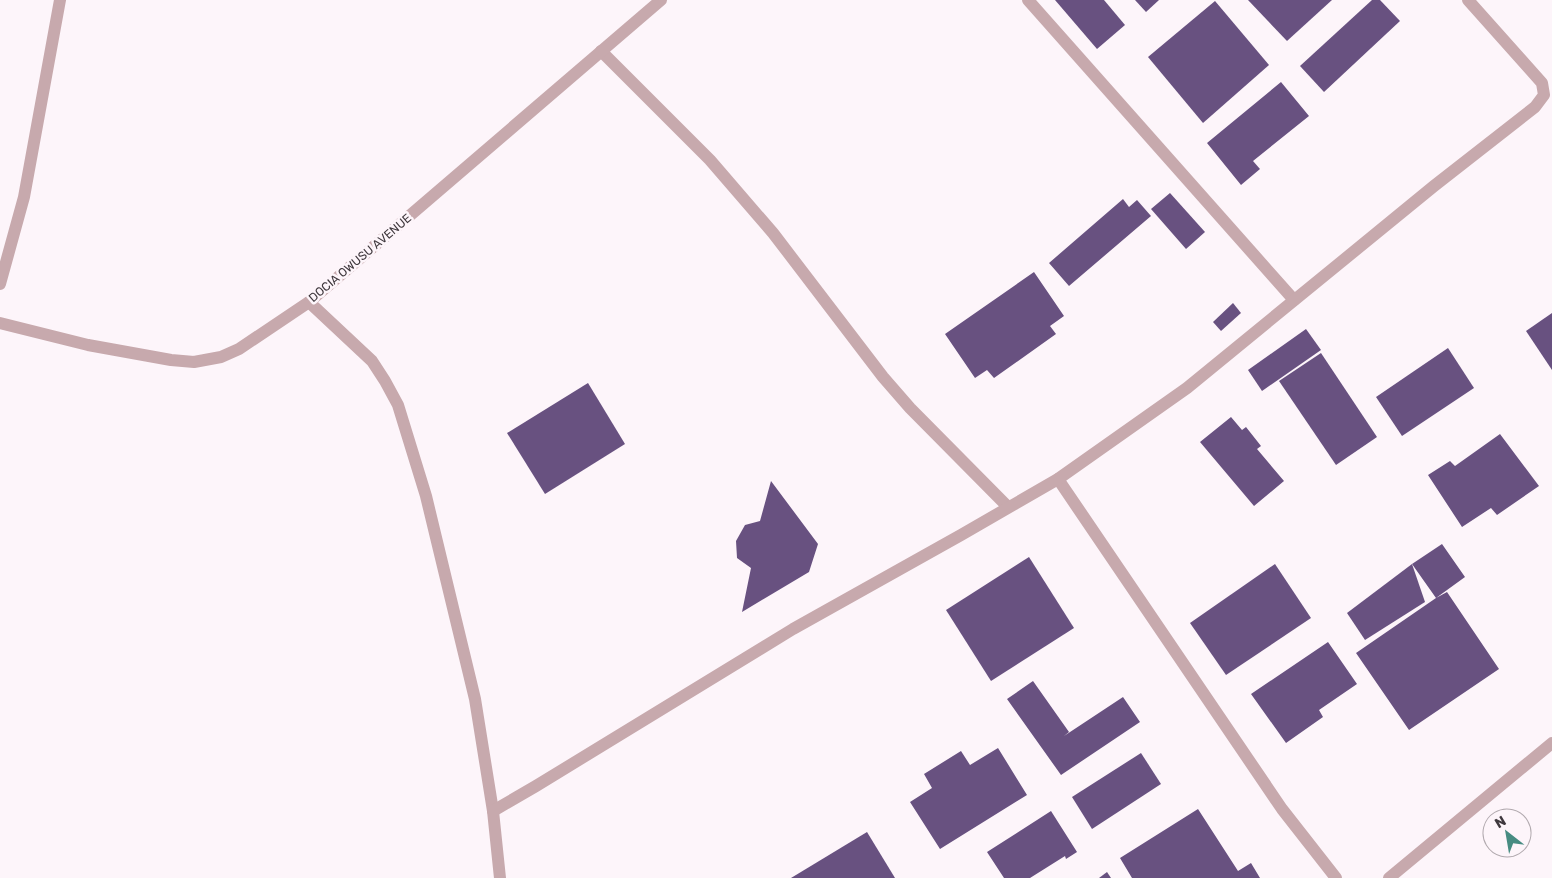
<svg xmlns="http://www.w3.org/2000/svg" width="1552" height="878" font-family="Rubik,sans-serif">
<rect width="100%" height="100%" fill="#fdf5fa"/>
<g fill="#685180">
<path d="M1055,0h49l21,25 -28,24z"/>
<path d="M1135,0h24l-13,12z"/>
<path d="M1248,0h84l-45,41z"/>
<path d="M1372,0h8l20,21 -76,71 -24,-26z"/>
<path d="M1215,1l54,64 -66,58 -55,-66z"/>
<path d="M1281,82l28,34 -56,45 7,8 -19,16 -34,-42z"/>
<path d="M1170,193l35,39 -19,17 -35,-40z"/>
<path d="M1123,199l6,8 8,-7 14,16 -82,70 -20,-23z"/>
<path d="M1034,272l30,44 -14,10 6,8 -62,44 -7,-8 -12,8 -30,-44z"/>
<path d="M1233,303l8,10 -20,18 -8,-9z"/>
<path d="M1552,313v57l-26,-39z"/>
<path d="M1306,329l15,21 -59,41 -14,-21z"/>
<path d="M1448,348l26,40 -72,48 -26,-39z"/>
<path d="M1321,353l56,84 -41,28 -57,-84z"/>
<path d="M588,383l37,61 -80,50 -38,-61z"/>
<path d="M1231,417l11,13 4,-3 15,19 -4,3 27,32 -30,25 -54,-64z"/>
<path d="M1500,434l39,52 -42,29 -6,-7 -29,19 -34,-52 22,-14 5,5z"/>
<path d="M771,481l47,63 -9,28 -67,40 9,-44 -14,-10 -1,-17 9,-16 15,-4z"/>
<path d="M1442,544l23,33 -29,21 11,-6 52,77 -90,61 -53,-77 80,-55 -24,-34z"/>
<path d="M1029,557l45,71 -83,53 -45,-71z"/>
<path d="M1275,564l36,54 -85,57 -36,-52z"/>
<path d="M1412,564l13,38 -60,38 -18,-27z"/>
<path d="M1328,642l29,42 -38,26 4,7 -37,26 -35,-49z"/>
<path d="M1033,681l36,51 -5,4 59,-39 17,25 -79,53 -54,-76z"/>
<path d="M998,748l29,47 -87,54 -30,-47 22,-14 -8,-14 37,-23 9,14z"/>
<path d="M1141,753l20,31 -69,45 -20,-32z"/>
<path d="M1198,809l40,62 13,-8 9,15h-128l-12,-20z"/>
<path d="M1051,811l26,41 -11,7 -1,-3 -35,22h-26l-17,-26z"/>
<path d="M867,832l28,46h-104z"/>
<path d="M1107,872l4,6h-12z"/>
</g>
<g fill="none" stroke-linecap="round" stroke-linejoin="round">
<g stroke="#c7a9ad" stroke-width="12">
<path d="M1028,0l266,300"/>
<path d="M601,51l109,109 63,73 110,144 27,31 98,99"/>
<path d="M0,284l24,-87 36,-197"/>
<path d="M309,302l63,59 13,20 13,24 28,91 49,203 18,112 7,67"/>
<path d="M0,323l88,22 83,15 23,2 27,-5 18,-8 70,-47 352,-302"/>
<path d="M1058,479l224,330 54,69"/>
<path d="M493,811l43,-25 257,-157 168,-94 97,-56 129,-91 247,-202 101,-79 9,-12 -2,-12 -74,-83"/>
<path d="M1389,878l163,-135"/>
</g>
</g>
<g text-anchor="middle" stroke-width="5" stroke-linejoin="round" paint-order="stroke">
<g font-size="12" fill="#3f383d" stroke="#fdf5fa">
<text transform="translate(360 258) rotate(-40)" y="4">DOCIA OWUSU AVENUE</text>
</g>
</g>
<g transform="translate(1507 833) rotate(329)"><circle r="24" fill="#fdf5fa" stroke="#b1a9ae"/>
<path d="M0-4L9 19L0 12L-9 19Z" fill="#478c82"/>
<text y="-8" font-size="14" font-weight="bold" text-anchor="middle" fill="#3f383d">N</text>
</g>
</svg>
